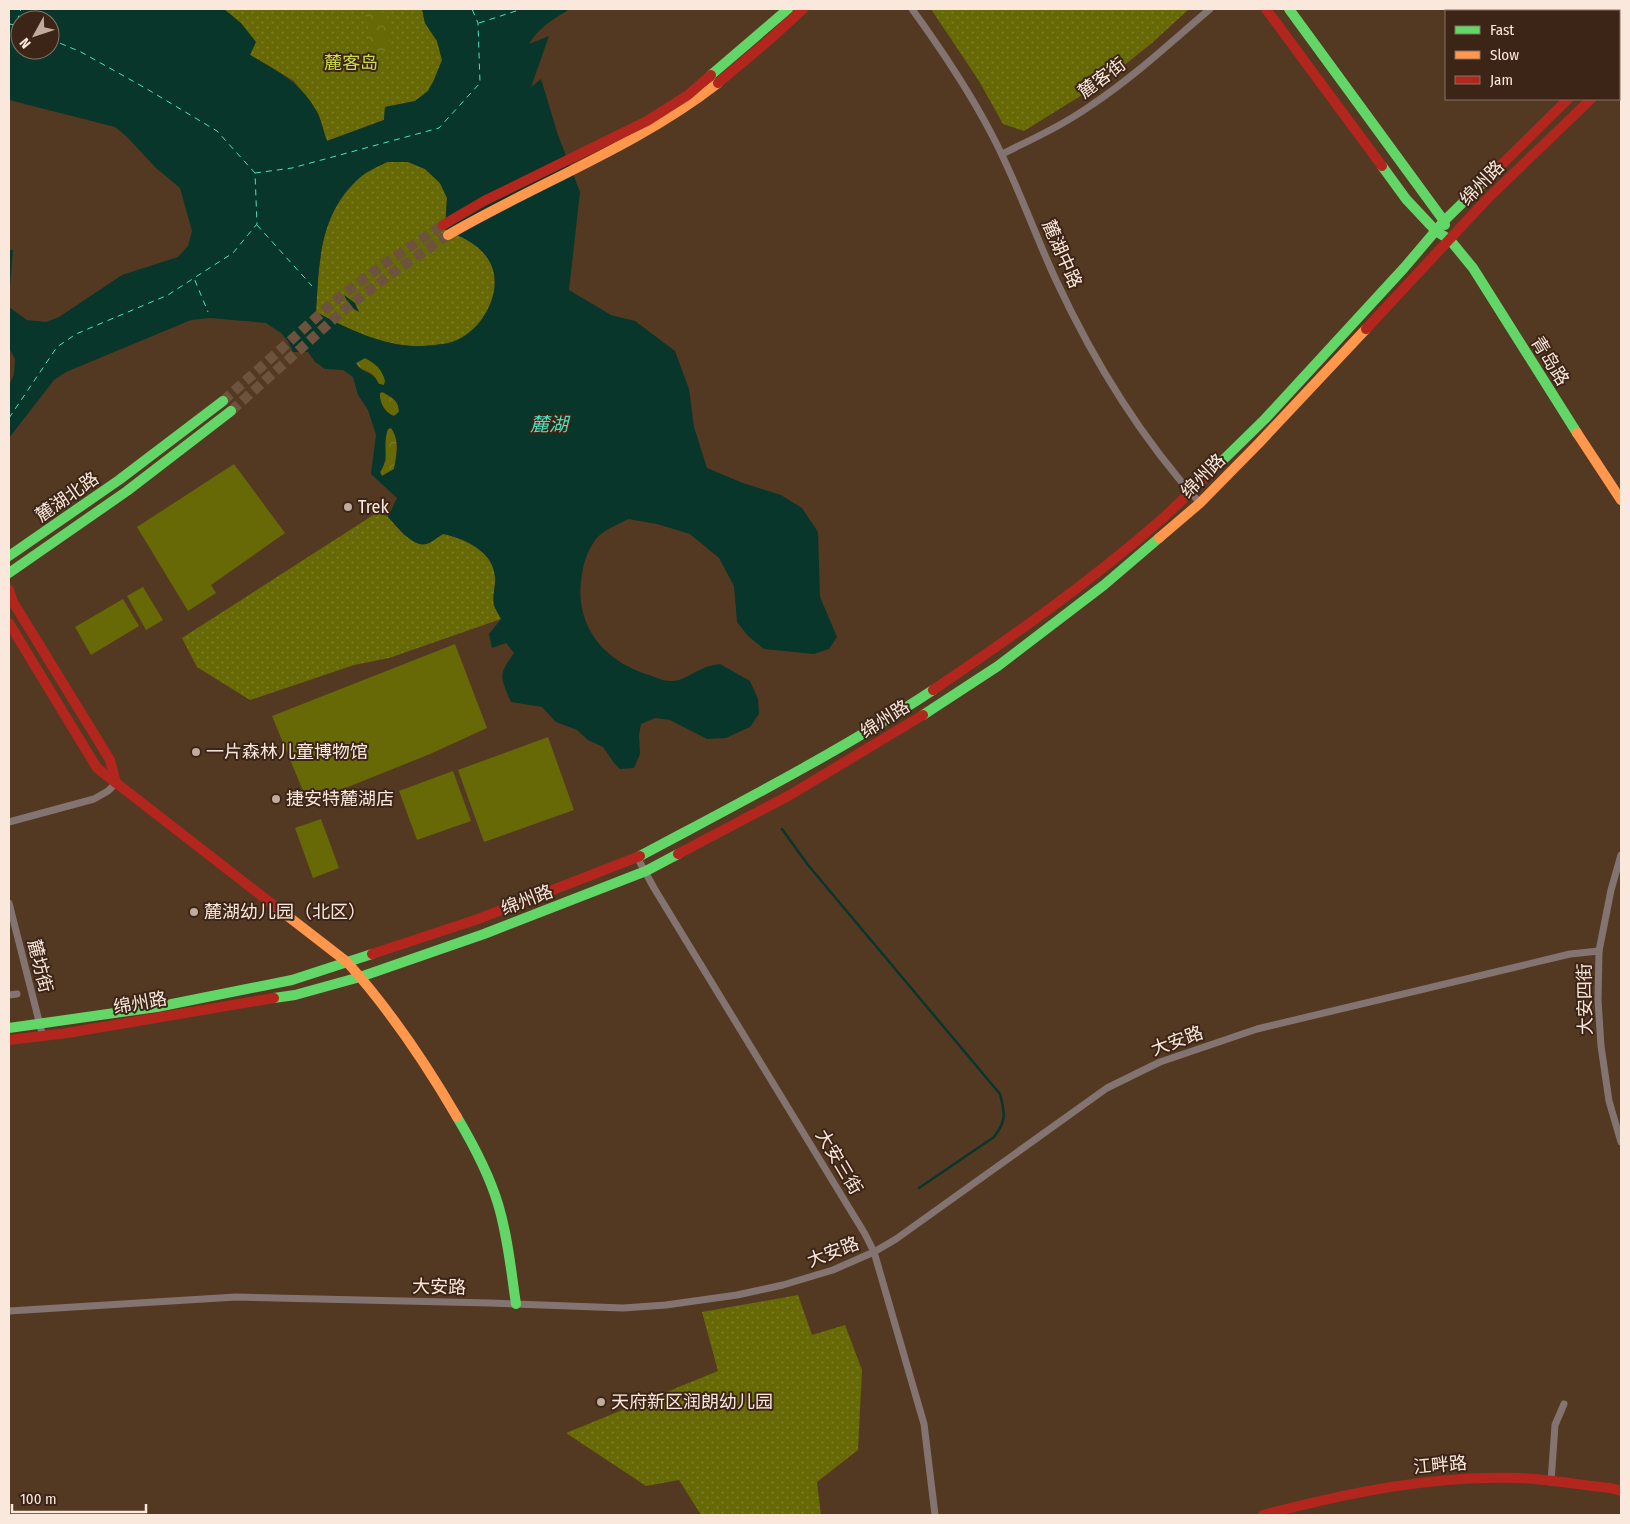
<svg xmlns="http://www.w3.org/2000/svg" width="1630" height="1524" font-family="'Fira Sans Condensed','Noto Sans SC',sans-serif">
<defs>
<pattern id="grass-dots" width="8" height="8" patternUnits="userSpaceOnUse" patternTransform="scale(1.25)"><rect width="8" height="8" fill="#666905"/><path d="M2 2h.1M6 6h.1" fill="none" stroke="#7d7e29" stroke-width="1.8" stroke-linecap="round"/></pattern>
<pattern id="forest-crowns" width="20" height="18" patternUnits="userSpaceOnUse" patternTransform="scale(1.25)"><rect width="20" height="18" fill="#666905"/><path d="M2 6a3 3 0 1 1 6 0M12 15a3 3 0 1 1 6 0" fill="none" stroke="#7d7e29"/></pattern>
</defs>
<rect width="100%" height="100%" fill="#543922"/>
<g fill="url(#grass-dots)">
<path d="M224,9h198l3,14 12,18 5,19 -8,20 -6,11 -13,10 -30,6 -1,13 -57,21 -9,-28 -24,-32 -44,-26z"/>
<path d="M931,9h258l-37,34 -49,39 -79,49 -21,-7 -24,-43z"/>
<path d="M387,162h21l17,7 15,14 7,15 -2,31c15,8 31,13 41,27 21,27 1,68 -25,82 -10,6 -25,7 -37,8 -39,2 -76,-17 -108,-34 3,-49 3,-96 41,-132 8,-8 20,-13 30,-18z"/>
<path d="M378,512l10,5 16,18 22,9 17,-10c22,5 51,18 52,43 1,9 -3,19 -1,28 1,4 5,9 7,14l-112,39 -35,7 -104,35 -53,-33 -15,-29z"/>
<path d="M798,1295l14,40 33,-10 17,45 -4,80 -41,32 4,33h-120l-22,-35 -33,6 -80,-53 152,-62 -16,-59z"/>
</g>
<g fill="url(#forest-crowns)">
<path d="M365,9h15l10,13v27l-1,2h-8l-12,3 -1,-27z"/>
<path d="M365,358c11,6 17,11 21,23l-2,4 -5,-1c-2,-3 -3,-6 -5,-8 -5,-6 -14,-5 -18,-13z"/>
<path d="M382,392c10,6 17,8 17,20l-5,4c-9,-3 -15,-13 -15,-23z"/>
<path d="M391,428c9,12 5,27 3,41l-12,7 -2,-4 6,-12 -2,-21 4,-10z"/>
</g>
<g fill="#666905">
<path d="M234,464l51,69 -74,52 5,8 -28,18 -51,-84z"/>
<path d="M143,587l20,33 -17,10 -19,-34z"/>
<path d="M123,599l16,27 -48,29 -16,-28z"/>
<path d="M455,644l32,84 -57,26 -122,49 -36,-87z"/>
<path d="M548,737l26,73 -90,32 -26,-72z"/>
<path d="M453,771l18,50 -54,19 -18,-49z"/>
<path d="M321,819l18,49 -26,10 -18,-50z"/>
</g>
<g fill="#08362a" fill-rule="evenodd">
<path d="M9,9h215l17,14 15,19 -6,13c27,16 52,28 67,57 5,9 6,19 10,29l57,-21 1,-13 30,-6 13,-10 6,-11 8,-20 -5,-19 -12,-18 -3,-14h146l-1,2c-16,9 -28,17 -38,33l20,-8 -18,51 10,-8 17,56 22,57 -11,98 42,25 24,6 40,30 14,38 5,38 13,41 36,15 38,12 21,13 16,24 2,65 17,40 -8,12 -15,5 -50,-5 -16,-13 -11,-14 -3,-36 -15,-28 -29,-24 -33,-10 -29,-5c-9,5 -25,11 -32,20 -8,11 -12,22 -14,35 -9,51 21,88 70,102 5,2 12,5 18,5 11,1 22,-8 32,-12 5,-3 12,-4 18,-5l30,17 8,18 1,15 -9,13 -24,11 -19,1 -37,-19 -15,-2 -14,6 -2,11 1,19 -6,14 -14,1 -6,-6 -11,-16 -15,-7 -11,-10 -21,-8 -14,-15 -31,-5c-11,-26 -13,-26 3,-49l-8,-10 -14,5 -3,-14 12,-15c-2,-5 -6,-10 -7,-14 -2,-9 2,-19 1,-28 -1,-25 -30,-39 -52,-43 -5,3 -12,9 -17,10 -13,4 -30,-19 -38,-27l9,-19 -26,-24 5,-39 -8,-25 -10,-15 -5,-18 -10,-7 -18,-1 -10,-7 -7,-10h-15l-5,-11 -7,-8 -15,-10 -56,-5 -19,2 -125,52 -12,8 -45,58v-52l5,-12 1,-15 -6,-11v-41l18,13 19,2 13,-5 63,-42 56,-18 10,-11 4,-15 -12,-43 -24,-20 -30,-32 -11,-9 -106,-27zM20,20h30v30h-30zM387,162h21l17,7 15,14 7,15 -2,31c15,8 31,13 41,27 21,27 1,68 -25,82 -10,6 -25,7 -37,8 -38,2 -76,-17 -108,-34 3,-49 3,-96 41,-132 8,-8 20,-13 30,-18zM365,358c11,6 17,11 20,23l-1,4 -5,-1c-7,-15 -17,-9 -23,-21zM383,392c9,6 16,8 16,20l-5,4c-9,-3 -15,-14 -14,-23zM391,428c9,12 6,27 3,41l-12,7 -2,-4c10,-14 2,-27 8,-43z"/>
<path d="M9,250h4l-4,49z"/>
<path d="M344,295l11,8 4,9 -9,-5z"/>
</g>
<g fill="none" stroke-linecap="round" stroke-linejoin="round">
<path stroke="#08362a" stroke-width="2.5" d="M782,829l26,36 192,229c5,20 7,26 -6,43l-75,51"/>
<g stroke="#4de2c0" stroke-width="1" stroke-dasharray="6 5" stroke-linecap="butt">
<path d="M479,23l43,-14"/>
<path d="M9,24l7,1 5,-16"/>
<path d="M50,39l31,13 66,37 70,42 38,42 2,51 -24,29 -39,25"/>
<path d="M255,173l37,-5 147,-40 41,-45 -2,-60 -6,-14"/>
<path d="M257,225l55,61"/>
<path d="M9,418l48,-71 19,-13 92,-39 26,-17 14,34"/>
</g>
<g stroke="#6d533e" stroke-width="10" stroke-dasharray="10 5" stroke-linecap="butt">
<path d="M223,401l114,-102 47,-35 59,-39"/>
<path d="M231,411l115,-103 45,-34 57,-39"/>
</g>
<g stroke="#837471" stroke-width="7">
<path d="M912,9c29,40 56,80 79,124 25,47 42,97 64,145 37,80 85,159 145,225"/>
<path d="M1571,9l3,2"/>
<path d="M1619,59l2,3"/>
<path d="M1002,154c31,-15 63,-30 91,-50 42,-28 79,-63 117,-95"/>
<path d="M9,822l85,-23 14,-8 8,-8"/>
<path d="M1621,855l-10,35 -12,61 -1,49 3,46 8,55 12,41"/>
<path d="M637,857l17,31 211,346 9,18 50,172 11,91"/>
<path d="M9,903l34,134"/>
<path d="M9,995l8,-1"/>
<path d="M9,1311l227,-14 254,6 133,5 43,-3 71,-10 46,-10 50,-15 41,-18 22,-13 211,-151 53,-26 97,-33 313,-75 29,-3"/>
<path d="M1551,1482l4,-57 9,-21"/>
</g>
<g stroke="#63d668" stroke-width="10">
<path d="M1289,9l155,212 1,4"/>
<path d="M1619,53l2,-2"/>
<path d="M711,75l77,-66"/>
<path d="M1382,166l24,33 30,32 14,9 23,28 104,165"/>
<path d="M1219,464l46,-45 139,-151 40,-47 46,-45"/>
<path d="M9,556l110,-76 104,-79"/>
<path d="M9,573l118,-82 104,-80"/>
<path d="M923,715l75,-49 106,-81 55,-47"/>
<path d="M640,856c99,-53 199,-104 293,-166"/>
<path d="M274,998l21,-3 65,-18 124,-43 162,-63 32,-17"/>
<path d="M9,1028l148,-21 135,-27 80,-26"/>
<path d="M457,1117c16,27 32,57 41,87 10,33 13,67 18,100"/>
</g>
<g stroke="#ff974d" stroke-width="10">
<path d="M448,235c89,-52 188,-88 270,-152"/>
<path d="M1577,433l44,67"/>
<path d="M1159,538l41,-35 59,-60 107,-114"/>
<path d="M276,907l71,55c42,47 78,100 110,155"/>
</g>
<g stroke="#b3261e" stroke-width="10">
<path d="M1266,9l116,157"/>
<path d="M1619,74l2,-2"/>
<path d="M718,83l50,-42 35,-32"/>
<path d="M1490,176l78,-77"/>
<path d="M443,225l41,-24 163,-80 41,-26 23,-20"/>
<path d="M1366,329l121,-130 104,-100"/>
<path d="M9,590l4,12 97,158 6,23"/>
<path d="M9,623l88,145 179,139"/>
<path d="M933,690c79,-53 157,-108 229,-171 19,-17 38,-37 57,-55"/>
<path d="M678,854l112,-59 133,-80"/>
<path d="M372,954l106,-35 162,-63"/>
<path d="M9,1040l58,-7 207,-35"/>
<path d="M1263,1515c84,-22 169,-40 256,-37 30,1 61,7 91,10l11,3"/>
</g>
</g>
<g fill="#c1ab9b" stroke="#3c2516" stroke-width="2">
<circle cx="348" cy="507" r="5"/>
<circle cx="196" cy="752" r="5"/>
<circle cx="276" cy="799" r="5"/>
<circle cx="194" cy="912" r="5"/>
<circle cx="601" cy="1402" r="5"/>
</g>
<g text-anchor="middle" stroke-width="4" stroke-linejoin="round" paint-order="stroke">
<g font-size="18" fill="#cddc47" stroke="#3c2516">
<text x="351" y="69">麓客岛</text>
</g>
<g font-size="18" fill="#fbe8dc" stroke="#3c2516">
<text transform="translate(1102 78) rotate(-37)" y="6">麓客街</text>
<text transform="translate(1482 183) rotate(-46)" y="6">绵州路</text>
<text transform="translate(1062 254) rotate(66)" y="6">麓湖中路</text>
<text transform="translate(1550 361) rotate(58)" y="6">青岛路</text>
<text transform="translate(1203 476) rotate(-45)" y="6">绵州路</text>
<text transform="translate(67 497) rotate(-35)" y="6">麓湖北路</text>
<text transform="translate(885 719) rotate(-32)" y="6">绵州路</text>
<text transform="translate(527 900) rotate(-21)" y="6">绵州路</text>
<text transform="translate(40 966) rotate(76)" y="6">麓坊街</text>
<text transform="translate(1585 999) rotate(-91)" y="6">大安四街</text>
<text transform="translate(140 1003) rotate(-10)" y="6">绵州路</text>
<text transform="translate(1177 1041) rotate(-20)" y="6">大安路</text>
<text transform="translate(839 1162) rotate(59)" y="6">大安三街</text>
<text transform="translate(833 1252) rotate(-21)" y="6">大安路</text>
<text transform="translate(439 1287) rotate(1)" y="6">大安路</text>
<text transform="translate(1440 1465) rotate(-5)" y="6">江畔路</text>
</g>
<g font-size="18" fill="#fbe8dc" stroke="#3c2516" text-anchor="start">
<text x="358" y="513">Trek</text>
<text x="206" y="758">一片森林儿童博物馆</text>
<text x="286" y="805">捷安特麓湖店</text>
<text x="204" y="918">麓湖幼儿园（北区）</text>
<text x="611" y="1408">天府新区润朗幼儿园</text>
</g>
<g font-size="19" font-style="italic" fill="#4de2c0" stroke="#3c2516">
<text x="549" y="431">麓湖</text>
</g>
</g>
<rect width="1630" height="1524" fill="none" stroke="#fbe8dc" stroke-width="20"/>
<rect x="1445" y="10" width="175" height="90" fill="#3c2516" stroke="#887365"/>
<rect x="1455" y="26" width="25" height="8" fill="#63d668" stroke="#887365"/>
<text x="1490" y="35" font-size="15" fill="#fbe8dc">Fast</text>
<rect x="1455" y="51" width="25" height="8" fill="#ff974d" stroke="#887365"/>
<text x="1490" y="60" font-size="15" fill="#fbe8dc">Slow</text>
<rect x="1455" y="76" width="25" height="8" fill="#b3261e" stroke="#887365"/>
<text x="1490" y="85" font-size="15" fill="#fbe8dc">Jam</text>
<g transform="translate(35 35) rotate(230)"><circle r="24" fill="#3c2516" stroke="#887365"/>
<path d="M0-4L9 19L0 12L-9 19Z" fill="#c1ab9b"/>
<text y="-8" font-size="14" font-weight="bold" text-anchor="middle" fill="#fbe8dc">N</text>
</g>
<path d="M12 1504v8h134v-8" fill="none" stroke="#fbe8dc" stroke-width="2.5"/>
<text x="20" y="1504" font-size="15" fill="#fbe8dc" stroke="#3c2516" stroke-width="4" paint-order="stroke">100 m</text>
</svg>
